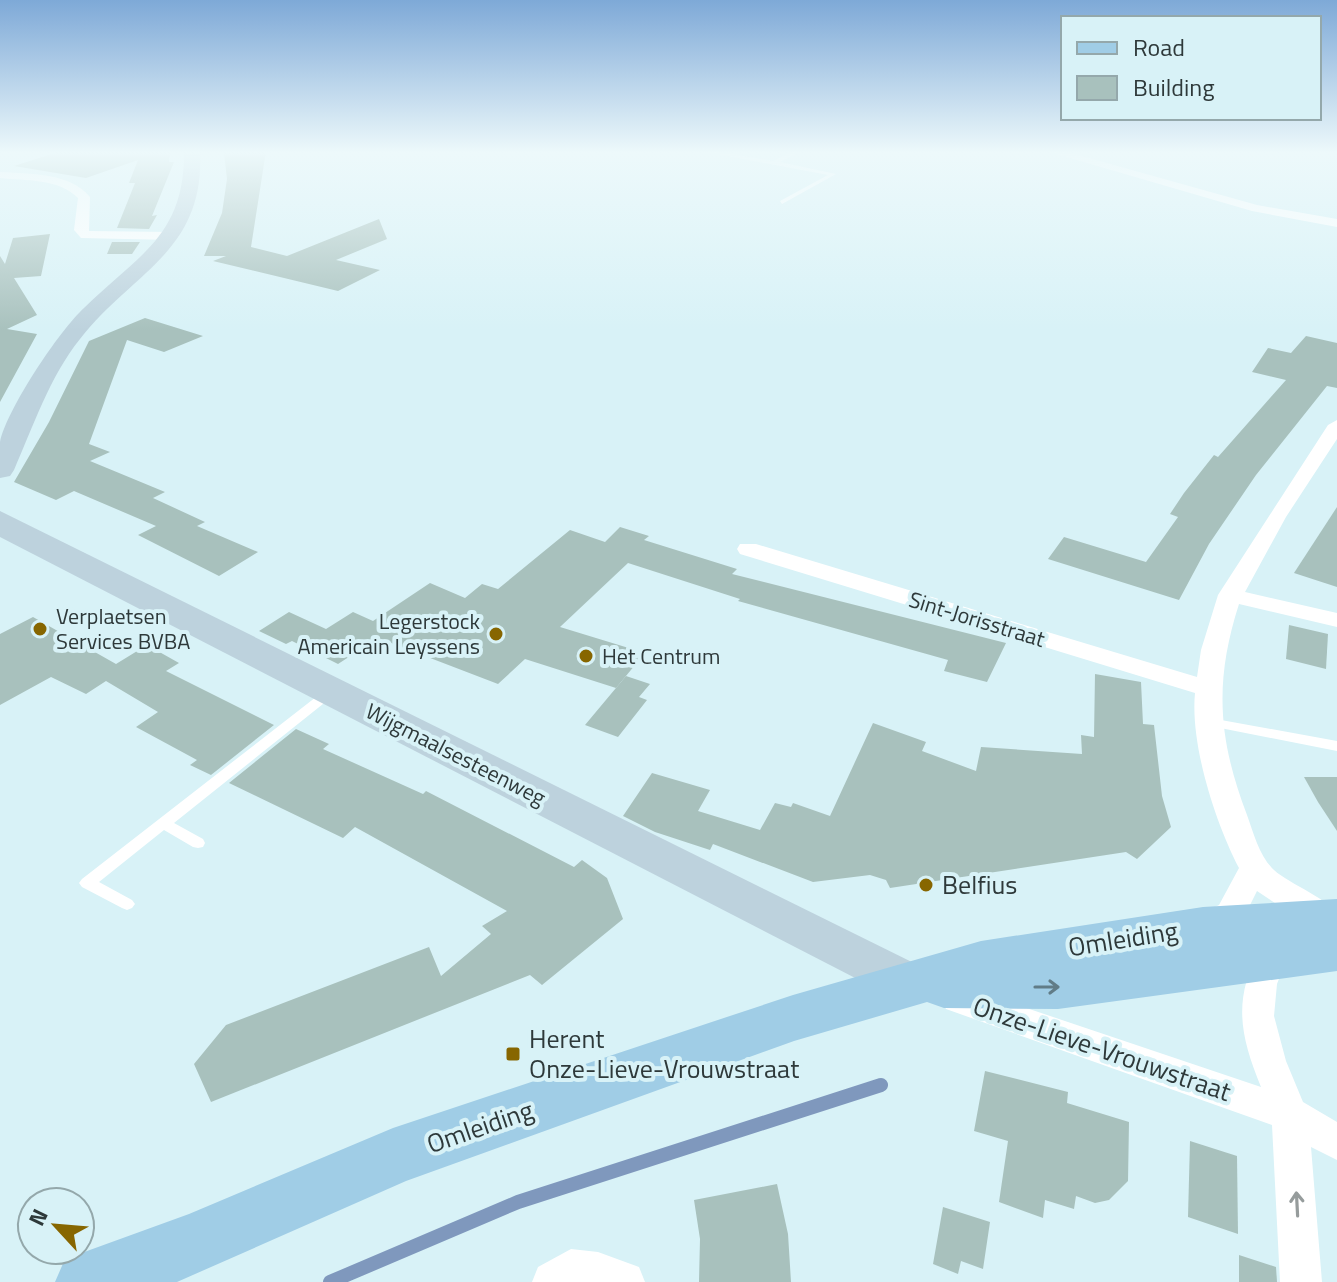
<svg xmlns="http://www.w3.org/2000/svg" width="1337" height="1282" font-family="'Titillium Web',sans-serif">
<rect width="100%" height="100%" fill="#d8f2f7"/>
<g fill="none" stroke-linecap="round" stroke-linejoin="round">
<path stroke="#7f98bd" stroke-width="14" d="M330,1282l188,-80 363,-117"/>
</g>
<g fill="#a8c1bd">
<path d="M61,151l109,1 -1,10h5l-22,54 5,-1 -8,14 -32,-1 18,-45h-6l9,-23 -52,18 -72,-12z"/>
<path d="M266,151l-15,96 36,9 92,-37 8,20 -51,21 44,10 -42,21 -125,-30 13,-5h-22l18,-43 5,-34 -3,-26z"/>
<path d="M50,234l-9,42 -27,2 23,37 -30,14 30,5 -37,68v-146l5,8 8,-26z"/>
<path d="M112,242h28l-8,12h-25z"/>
<path d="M145,318l58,18 -39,16 -37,-12 -38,104 21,8 -20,9 75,31 -12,6 52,24 -8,4 61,26 -39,24 -81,-41 18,-9 -82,-35 -18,9 -42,-18 35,-60 40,-81z"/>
<path d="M1306,336l31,7v45l-10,-2 -71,89 -47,69 -30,56 -131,-41 16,-22 82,25 32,-45 -8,-3 14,-21 30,-38 4,2 68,-77 -34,-8 16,-24 23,5z"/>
<path d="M1337,507v80l-43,-14z"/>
<path d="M620,527l29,9 -5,4 93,29 -5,5 274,69 -19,39 -43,-11 4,-11 -210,-59 2,-2 -112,-36 -68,64 85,26 -29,35 -91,-29 -27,25 -120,-46 -40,26 -46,-23 -6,3 -27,-13 30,-19 37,17 27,-17 20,9 57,-38 35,15 17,-14 16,5 72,-59 35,12z"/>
<path d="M33,617l83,47 31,-19 32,18 -13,8 108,54 -63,50 -21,-10 7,-5 -61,-33 22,-15 -52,-31 -20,13 -35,-17 -51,28v-71z"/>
<path d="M1289,625l39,9 -2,35 -40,-10z"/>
<path d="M1095,674l46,8 2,42 11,1 8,71 9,31 -34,32 -11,-7 -236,36 -4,-8 -16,-5 -57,7 -100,-38 -3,6 -55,-18 -32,-16 29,-43 58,17 -12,21 62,19 15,-27 16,4 2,-4 37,13 43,-93 53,19 -4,9 54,20 5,-24 101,7 -1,-19 13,2z"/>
<path d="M626,676l24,8 -11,13 8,3 -29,37 -33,-12z"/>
<path d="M296,729l33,15 -6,5 100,45 3,-3 148,76 8,-7 25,18 16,41 -81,66 -12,-10 -319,127 -17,-38 32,-39 203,-78 12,29 50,-42 -9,-8 25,-15 -152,-84 -12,11 -114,-55z"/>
<path d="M1304,777h33v54l-19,-29z"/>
<path d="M985,1071l83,21 -1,11 62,19 -1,59 -19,19 -14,3 -19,-7 -2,13 -29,-9 -2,18 -44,-16 9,-61 -34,-10z"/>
<path d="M1190,1141l47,15 1,78 -50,-17z"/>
<path d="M777,1184l11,50 3,48h-92l1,-43 -6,-39z"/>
<path d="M943,1207l47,15 -7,47 -22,-8 -3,13 -25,-10z"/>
<path d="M1239,1255l37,12 1,15h-38z"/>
</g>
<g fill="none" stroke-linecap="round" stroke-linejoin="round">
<g fill="#fff" fill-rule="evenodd">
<path d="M701,151h14l58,10 20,-10h8l-21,11 56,12 -54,30 -2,-3 48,-26z"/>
<path d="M329,689l6,4 -2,3 -159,127 29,16 2,4 -2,4 -5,1 -5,-1 -29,-17 -65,52 33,18 3,4 -3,4 -5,2 -5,-2 -40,-21 -3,-4 3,-4 243,-189z"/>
<path d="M1210,718l127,23v10l-132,-26 -2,-3z"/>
</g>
<g fill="#fff" fill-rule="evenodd">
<path d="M1046,151h18l193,54 80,14v8l-85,-16z"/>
<path d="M0,172c30,2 69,0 90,25l-1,34 83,1 7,4 -7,4 -91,-2 -7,-8 4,-32c-20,-20 -52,-17 -78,-20z"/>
<path d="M1337,420v19l-51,78 -41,75 92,21v14l-98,-23c-25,78 -21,135 8,211 7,19 12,41 27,55 15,14 58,30 63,46l-4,8 -11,3 -29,-12 -36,-24 -16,32 -29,13 -11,-4 -5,-9 5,-9 18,-9 20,-37c-24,-46 -49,-124 -44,-175l-455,-139 -3,-5 3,-5h16l441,133 4,-27 17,-55 110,-170z"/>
<path d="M1272,942l11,4 5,9 -11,29 -3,32 12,45 17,41 34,20v38l-26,-13 11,135h-42l-8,-157 -326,-116 -5,-10 5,-10 12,-4 303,102c-22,-54 -28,-88 0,-141z"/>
<path d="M571,1249l27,3 41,15 6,15h-113l6,-15z"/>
</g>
<g fill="#bdd2dd" fill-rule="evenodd">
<path d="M184,151h16c5,101 -67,120 -120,188 -30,37 -47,88 -66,131l-4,6 -10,2c0,-11 0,-25 0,-36 7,-33 59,-111 84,-134 54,-53 101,-72 100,-157z"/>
<path d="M0,511l930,460 7,14 -7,14 -17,6 -17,-6 -896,-462z"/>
</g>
<path fill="#a0cde6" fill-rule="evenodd" d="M1337,899v72l-279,38 -114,-1 -17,-6 -133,39 -388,140 -229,101h-122l10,-23 124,-45 204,-86 400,-133 188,-54 222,-34z"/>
</g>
<defs><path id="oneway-shaft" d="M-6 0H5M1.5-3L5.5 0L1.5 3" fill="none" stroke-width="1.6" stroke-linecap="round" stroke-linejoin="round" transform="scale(2)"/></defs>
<use stroke="#617c87" href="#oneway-shaft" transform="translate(1047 987)"/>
<use stroke="#969c9c" href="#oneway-shaft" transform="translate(1297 1204) rotate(-93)"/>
<linearGradient id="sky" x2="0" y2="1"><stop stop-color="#7ea9d7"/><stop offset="0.46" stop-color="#edf9fb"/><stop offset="1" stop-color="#edf9fb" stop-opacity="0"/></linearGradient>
<rect width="1337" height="331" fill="url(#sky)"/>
<g fill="#876600" stroke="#d8f2f7" stroke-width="3">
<circle cx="40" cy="629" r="8"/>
<circle cx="496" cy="634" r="8"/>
<circle cx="586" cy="656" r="8"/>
<circle cx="926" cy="885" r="8"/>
<rect x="505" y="1046" width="16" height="16" rx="4"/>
</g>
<g text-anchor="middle" stroke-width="8" stroke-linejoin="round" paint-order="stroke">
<g font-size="22" fill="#2e393a" stroke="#d8f2f7" text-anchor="start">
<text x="56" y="624">Verplaetsen<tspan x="56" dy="25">Services BVBA</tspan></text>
<text x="480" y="629" text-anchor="end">Legerstock<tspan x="480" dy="25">Americain Leyssens</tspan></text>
<text x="602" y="664">Het Centrum</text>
</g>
<g font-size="22" fill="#2e393a" stroke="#d8f2f7">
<text transform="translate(977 619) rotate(17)" y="8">Sint-Jorisstraat</text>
<text transform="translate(456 754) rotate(27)" y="8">Wijgmaalsesteenweg</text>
</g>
<g font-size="26" fill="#2e393a" stroke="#d8f2f7" text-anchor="start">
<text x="942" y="894">Belfius</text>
<text x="529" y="1048">Herent<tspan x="529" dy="30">Onze-Lieve-Vrouwstraat</tspan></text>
</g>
<g font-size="26" fill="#2e393a" stroke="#d8f2f7">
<text transform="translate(1123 939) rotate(-9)" y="9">Omleiding</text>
<text transform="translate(1102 1049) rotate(19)" y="9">Onze-Lieve-Vrouwstraat</text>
<text transform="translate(480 1127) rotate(-19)" y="9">Omleiding</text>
</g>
</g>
<rect x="1061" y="16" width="260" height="104" fill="#d8f2f7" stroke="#94a8ab" stroke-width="2"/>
<rect x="1077" y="42" width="40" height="12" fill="#a0cde6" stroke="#94a8ab" stroke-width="2"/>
<text x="1133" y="56" font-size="24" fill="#2e393a">Road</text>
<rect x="1077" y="76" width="40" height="24" fill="#a8c1bd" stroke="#94a8ab" stroke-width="2"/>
<text x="1133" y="96" font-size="24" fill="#2e393a">Building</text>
<g transform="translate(56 1226) rotate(296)"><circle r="38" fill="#d8f2f7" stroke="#94a8ab" stroke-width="2"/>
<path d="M0-6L14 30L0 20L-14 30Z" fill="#876600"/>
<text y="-12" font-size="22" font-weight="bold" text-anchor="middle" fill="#2e393a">N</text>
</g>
</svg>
